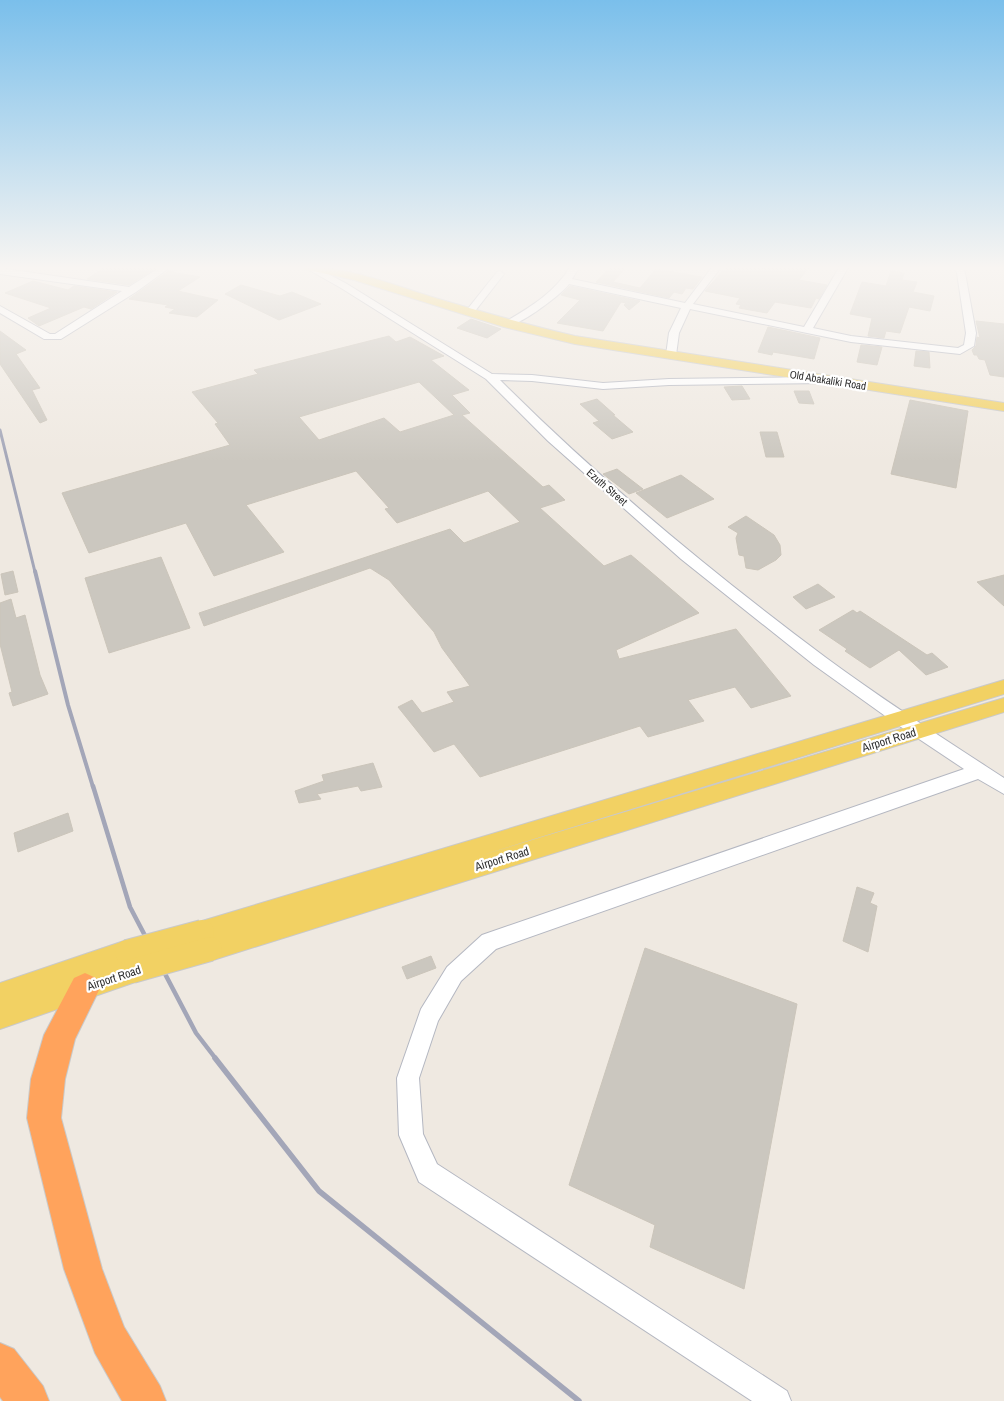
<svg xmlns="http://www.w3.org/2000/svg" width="1004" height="1401" font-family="'Archivo Narrow',sans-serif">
<rect width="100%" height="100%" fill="#efe9e1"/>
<g fill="#cbc7bf" stroke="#cbc5ba" fill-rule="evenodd">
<path d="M107,266h39l10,2 -27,17 -42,-6z"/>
<path d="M611,266h16l-14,16 27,6 16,-19 46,8 -9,12 -7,-1 -4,6 -8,-2 -5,6 -73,-16z"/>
<path d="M727,266h83l-11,14 28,5 -8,14 -3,-1 -5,10 -36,-6 -8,11 -28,-5 2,-3 -5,-1 4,-6 -35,-7z"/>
<path d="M170,270h5l-4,2 29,5 -22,14 40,9 -21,17 -28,-4 6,-4 -10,-2 3,-2 -39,-6z"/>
<path d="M891,271l13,2 -2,7 15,2 -4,10 21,4 -4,15 -21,-4 -9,26 -14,-2 -2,7 -16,-2 4,-18 -22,-4 12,-32 24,4z"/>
<path d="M33,281l35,9 6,-4 43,6 -26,17 -7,-2 -45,19 -11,-8 23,-10 -46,-15z"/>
<path d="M241,285l39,11 12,-4 29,12 -42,16 -54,-26z"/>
<path d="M570,286l70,15 -11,9 -5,-5 2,-2 -5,-1 -18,29 -46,-8 23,-23 -19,-5z"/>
<path d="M471,319l30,10 -14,9 -30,-10z"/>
<path d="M976,321l28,3v53l-14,-2 -5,-15 -6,-1 -2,-4h-3l-2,-5 4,-4 1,-9 3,1z"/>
<path d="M768,327l52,11 -6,21 -41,-7 -1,3 -14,-3z"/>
<path d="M0,331l26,19 -10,4 24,34 -8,2 15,30 -7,3 -40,-59z"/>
<path d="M389,336l7,6 14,-5 34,19 -13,4 38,30 -17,5 18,18 -8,2 81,72 6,-2 16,15 -25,8 64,58 27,-11 68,58 -83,37 3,9 117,-30 55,67 -40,12 -16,-21 -47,13 16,21 -56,16 -8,-11 -160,51 -26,-33 -20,8 -36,-45 14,-7 10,13 32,-11 -7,-10 23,-6 -28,-38 -8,-16 -45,-52 -19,-12 -166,58 -5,-13 251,-84 14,14 56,-21 -32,-31 -91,32 -12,-14 4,-1 -33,-37 -110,34 38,47 -70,24 -28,-53 -97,30 -27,-60 168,-48 -15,-21 3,-1 -26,-31 66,-18 -4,-4zM419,382l35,33 -54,17 -16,-14 -65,22 -20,-23z"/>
<path d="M861,345l21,2 -5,18 -20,-3z"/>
<path d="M916,351l13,1 1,16 -16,-2z"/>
<path d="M742,386l8,13 -18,1 -8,-13z"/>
<path d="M794,391h15l5,13 -15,-1z"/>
<path d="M597,399l18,16h-2l20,17 -21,7 -19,-16 6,-2 -19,-17z"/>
<path d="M910,400l58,11 -12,77 -65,-14z"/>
<path d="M760,432h17l7,25h-18z"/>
<path d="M617,469l26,20 -14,5 -26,-20z"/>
<path d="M681,475l33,24 -47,19 -31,-25z"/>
<path d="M746,516l28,19 6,10 1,10 -5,5 -18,10 -12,-2 -2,-12 -5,-1 -3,-17 2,-5 -10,-6z"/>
<path d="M161,557l29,71 -81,25 -24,-75z"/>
<path d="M13,571l5,21 -13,3 -4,-21z"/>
<path d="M1004,575v31l-27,-24z"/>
<path d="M818,584l17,13 -29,12 -13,-12z"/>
<path d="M11,599l5,19 9,-3 15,60 8,19 -35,12 -4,-13 3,-1 -12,-48v-41z"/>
<path d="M853,610l4,3 3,-2 67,44 5,-2 16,14 -22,8 -27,-25 -29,18 -25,-17 2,-2 -28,-19z"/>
<path d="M373,763l9,24 -21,4 -3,-5 -41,8 4,5 -22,4 -4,-12 29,-10 -2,-6z"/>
<path d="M68,813l5,18 -55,21 -4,-19z"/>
<path d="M857,887l17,6 -4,10 7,3 -9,46 -25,-11z"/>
<path d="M645,948l152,56 -53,285 -94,-42 5,-22 -86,-40z"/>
<path d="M431,956l5,12 -29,11 -5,-12z"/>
</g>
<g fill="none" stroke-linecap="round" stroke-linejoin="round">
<defs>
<g id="minor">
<path d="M162,266h10l-36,26 -75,47h-17l-44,-26v-7l50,28h5l67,-43 -122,-17v-6l129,19z"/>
<path d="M302,266h11l34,18 145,90 40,1 71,8 66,-4 160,-2 5,3 -5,3 -160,2 -66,4 -71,-8 -32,-1c101,101 211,192 325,277 58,43 119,82 179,121v16l-26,-15 -482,170 -35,32 -23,40 -19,57 4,56 14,30 350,227 4,10h-39l-333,-219 -20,-47 -2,-57 24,-69 26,-42 35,-32 482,-166 -69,-46 -81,-58 -133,-106 -133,-118 -62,-62 -145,-91z"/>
<path d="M571,266h9l-8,13 113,24 28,-37h9l-29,38 111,23 36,-61h9l-36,62 38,8 107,12 6,-3 2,-12 -9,-60 -4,-7h9l3,7 11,60 -2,13 -14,8 -109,-12 -161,-33 -11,24 -3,22 -5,3 -5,-3 3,-22 12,-25 -112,-24c-8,11 -52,44 -64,42v-4c27,-16 48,-28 66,-56z"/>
<path d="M500,271l4,3 -32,41h-6v-4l31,-39z"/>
</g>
<g id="major">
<path d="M299,266c46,0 89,17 133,31 47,14 95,28 143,39l429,67v8l-429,-67 -71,-17 -150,-47 -50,-11z"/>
<path d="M1004,680v14l-525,162 525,-158v14l-794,249 -9,-4 -4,-8 3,-6 -7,-3 -3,-8 3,-8 9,-3z"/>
<path d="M127,940l9,4 4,8 -4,8 5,2 4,9 -4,9 -141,49v-46z"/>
</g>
<g id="highway">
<path d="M85,973l11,5 4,10 -25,51 -10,40 -4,39 41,151 22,58 36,59 6,15h-44l-27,-48 -31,-84 -37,-151 4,-39 13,-44 30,-57z"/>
<path d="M0,1343l14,6 29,37 6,15h-46l-3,-4z"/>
</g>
</defs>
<use href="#minor" stroke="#b4b7c1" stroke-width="2"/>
<use href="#major" stroke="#c9c9c9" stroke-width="2"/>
<use href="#highway" stroke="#c9c9c9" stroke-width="2"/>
<use href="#minor" fill="#fff" fill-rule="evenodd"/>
<use href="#major" fill="#f2d163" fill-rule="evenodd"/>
<use href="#highway" fill="#ffa35c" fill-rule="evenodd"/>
<path stroke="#a3a6b8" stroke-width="3" d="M0,430l35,142"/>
<path stroke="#a3a6b8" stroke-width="4" d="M35,571l33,134 25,82"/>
<path stroke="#a3a6b8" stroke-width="4.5" d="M93,786l37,121 66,126 20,26"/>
<path stroke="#a3a6b8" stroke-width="5.5" d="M215,1058l104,133 260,210"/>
<defs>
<g id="major-bridge">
<path d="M127,952l75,-20"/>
<path d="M132,971l78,-22"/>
</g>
</defs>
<use href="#major-bridge" stroke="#c9c9c9" stroke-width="26" stroke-linecap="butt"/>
<use href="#major-bridge" stroke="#f2d163" stroke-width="24"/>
</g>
<linearGradient id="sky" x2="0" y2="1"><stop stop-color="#7abfeb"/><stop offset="0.58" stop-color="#f8f5f2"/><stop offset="1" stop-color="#f8f5f2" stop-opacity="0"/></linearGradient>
<rect width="1004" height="462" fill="url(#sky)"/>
<g text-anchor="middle" stroke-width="4.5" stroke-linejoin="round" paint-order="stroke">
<g font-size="11" fill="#2e2e2e" stroke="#fff">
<text transform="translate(828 380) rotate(9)" y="4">Old Abakaliki Road</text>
<text transform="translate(607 487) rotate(41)" y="4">Ezuth Street</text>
</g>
<g font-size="12" fill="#2e2e2e" stroke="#fff">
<text transform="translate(889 740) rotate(-17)" y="4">Airport Road</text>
<text transform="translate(502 859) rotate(-17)" y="4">Airport Road</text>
<text transform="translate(114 978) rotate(-18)" y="4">Airport Road</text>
</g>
</g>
</svg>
